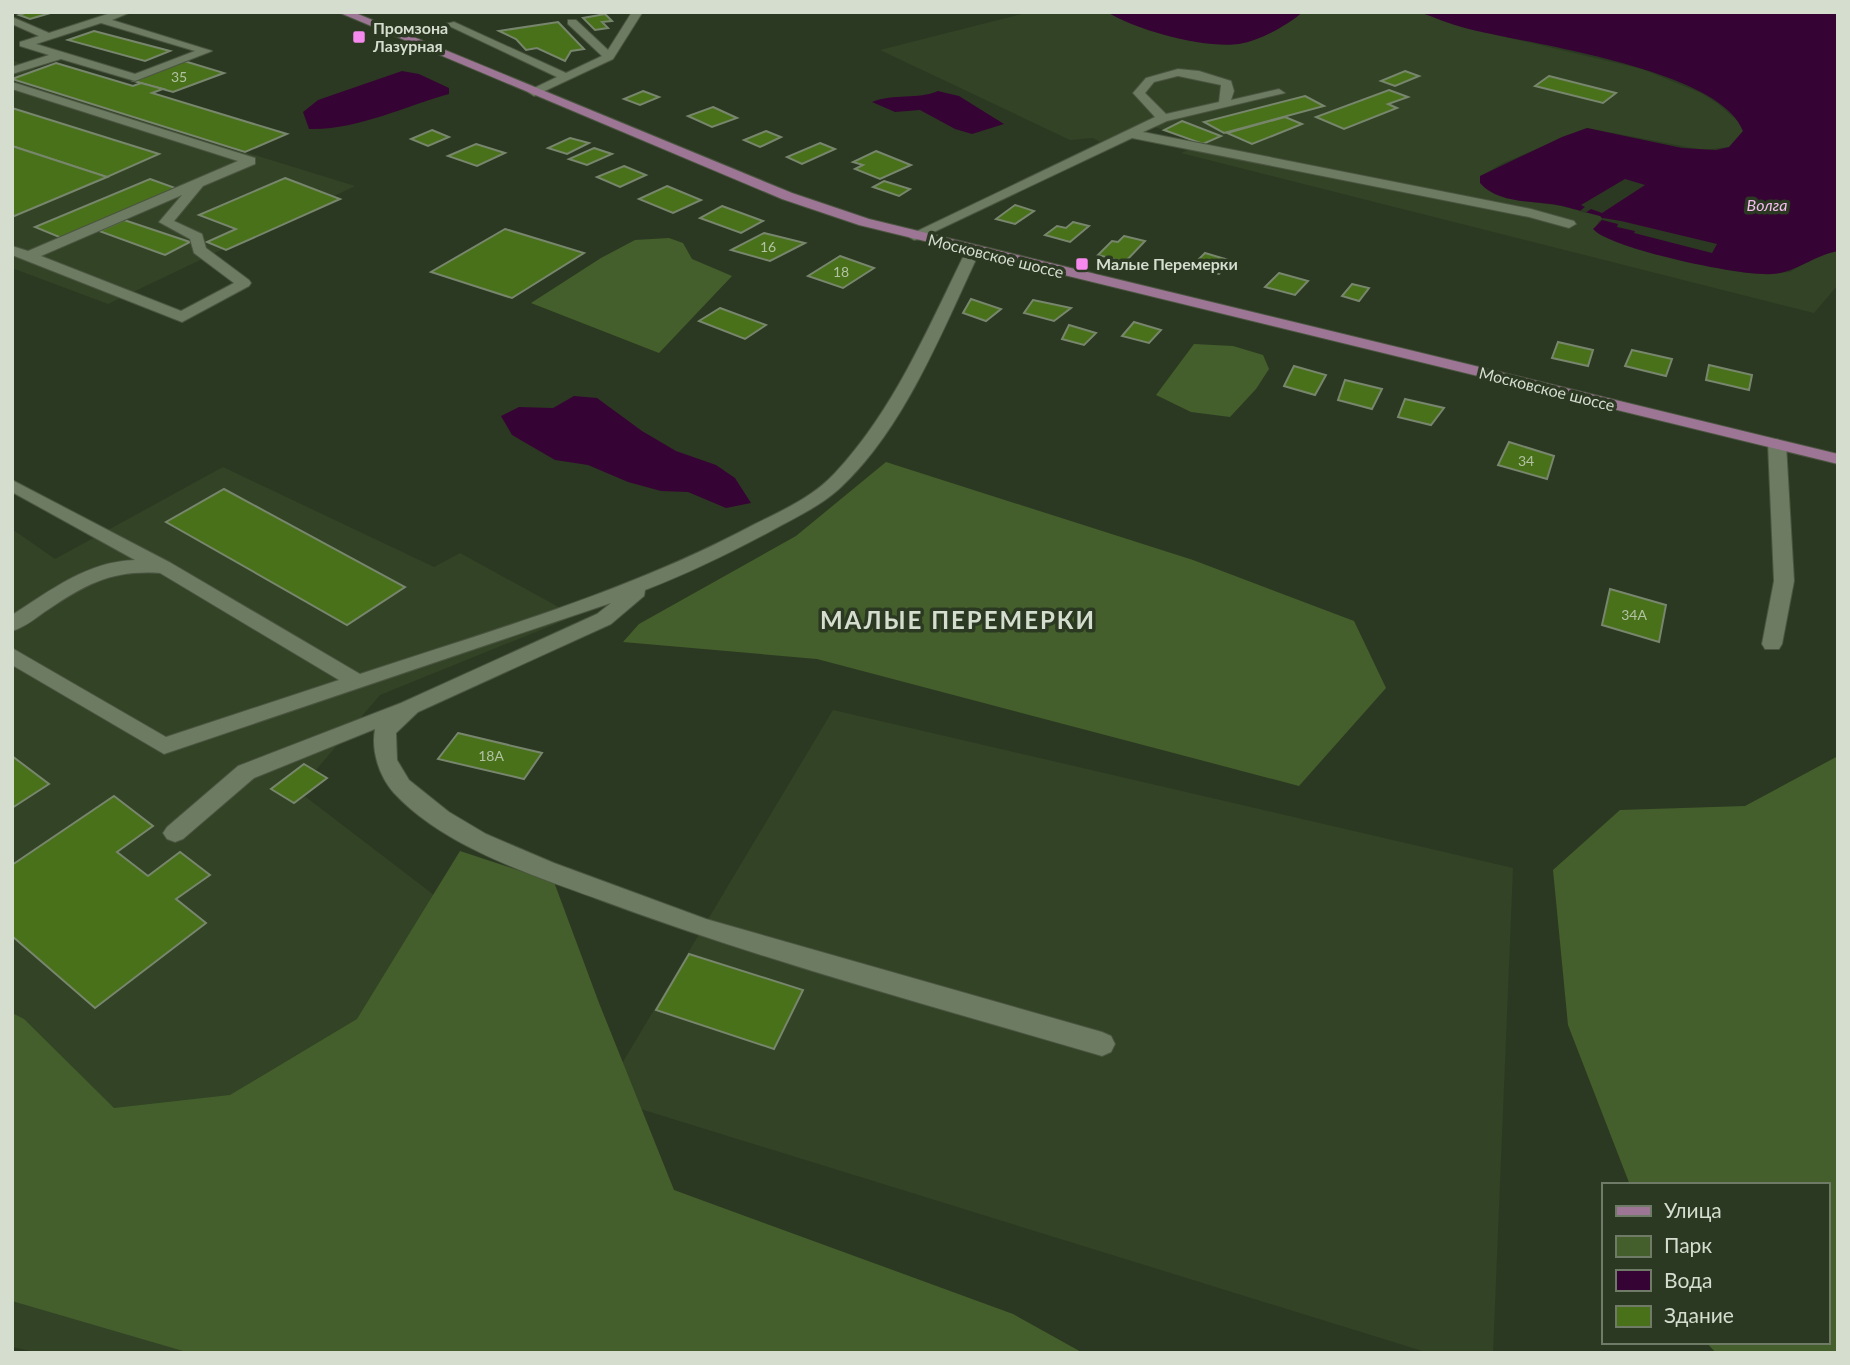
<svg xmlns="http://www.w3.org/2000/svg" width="1850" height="1365" font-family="Lato,sans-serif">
<rect width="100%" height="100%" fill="#2c3922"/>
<g fill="#334326">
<path d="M1030,12h77l43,19 60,12 41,-2 52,-29h116l44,15 179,42 59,24 16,10 22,19 4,10 -14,15 -26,3 -116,-22 -86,36 -20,12 -1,7 36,17 46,6 38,10 3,2 -5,4 -1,11 21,9 114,29 23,3 35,-2 25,-15 23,-6v34l-24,28 -633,-160 21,-9 -58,-21 -44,19 -7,-4 -23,2 -190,-90z"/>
<path d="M12,60l82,31 -21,8 282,87 -247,118 -96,-36z"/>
<path d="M223,467l211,100 26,-14 115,63 -195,79 -82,96 200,153 -187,409h-271l-28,-6v-818l43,30z"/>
<path d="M833,710l680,158 -20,485h-64l-827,-256z"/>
</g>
<g fill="#445f2c">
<path d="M669,238l14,5 9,16 40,17 -73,77 -128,-50 70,-45 34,-18z"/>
<path d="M1194,344l39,2 30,9 6,14 -13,20 -26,28 -39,-5 -35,-17z"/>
<path d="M886,462l307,98 161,61 32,67 -87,98 -482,-127 -194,-17 16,-18 157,-88z"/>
<path d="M1838,756v597h-122l-10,-11h121v-157h-197l-62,-160 -15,-155 67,-60 125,-4z"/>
<path d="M460,851l94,31 45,121 75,187 339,124 70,39h-893l-178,-52v-288l12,6 90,89 116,-13 127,-76z"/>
</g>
<g fill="#360434">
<path d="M1107,12h196c-17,14 -42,28 -64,32 -34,5 -103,-14 -132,-32z"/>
<path d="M1419,12h419v239c-24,4 -42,22 -66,23 -28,3 -162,-25 -179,-45l10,-10 -3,-3c-13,-3 -25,-7 -38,-10 -26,-6 -63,-1 -82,-23v-7l82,-39 25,-9 95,20 34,2 13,-3 14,-16c-24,-63 -217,-87 -278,-103 -16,-4 -31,-11 -46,-16z"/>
<path d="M402,71l17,3 30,14v6c-43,12 -95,37 -140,35l-6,-17 15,-12z"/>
<path d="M938,91l21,5 45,28 -32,10 -17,-5 -35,-19 -25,2 -23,-10c22,-9 45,-2 66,-11z"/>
<path d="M574,396l23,2 45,33 34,20 40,14 19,13 16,25 -25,5 -38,-16 -27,-1 -33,-9 -40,-17 -33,-5 -43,-25 -11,-19 18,-9 34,1z"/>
</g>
<g fill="#2c3922">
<path d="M1625,179l20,6 -43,28 -11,-4 -6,4 -5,-2 5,-4 -4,-2z"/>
<path d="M1603,218l18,3 96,23 -5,9 -78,-20 1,-2 -18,-4 1,-3 -16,-4z"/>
</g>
<g fill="#48711a" stroke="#77866c" stroke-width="2">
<path d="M28,12h26l-24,7 -11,-4z"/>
<path d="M605,14l7,7 -10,1 6,6 -13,2 -12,-12z"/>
<path d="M558,22l26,27 -13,2 -6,10 -28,-13 -11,2 -10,-11 -17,-8z"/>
<path d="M94,31l76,20 -25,10 -77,-21z"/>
<path d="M184,61l40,12 -51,19 -39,-11z"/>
<path d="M56,63l77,23 8,-3 22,6 -11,4 135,41 -42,18 -233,-73z"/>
<path d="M1405,71l14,5 -24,10 -14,-5z"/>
<path d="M1549,76l67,17 -13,10 -68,-17z"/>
<path d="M1389,90l19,7 -20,7 9,4 -53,21 -28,-12z"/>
<path d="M643,91l16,6 -19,8 -16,-6z"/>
<path d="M1305,96l19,10 -100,27 -20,-11z"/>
<path d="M713,107l24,11 -25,9 -24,-11z"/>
<path d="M12,108l147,46 -52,23 -95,-31z"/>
<path d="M1285,117l17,7 -50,20 -25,-11z"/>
<path d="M1182,121l39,15 -18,8 -39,-14z"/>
<path d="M432,130l17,7 -21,9 -17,-7z"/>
<path d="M766,131l15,6 -21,10 -16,-7z"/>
<path d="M570,138l19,5 -22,11 -19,-6z"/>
<path d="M820,143l15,6 -33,15 -15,-7z"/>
<path d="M476,144l29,9 -28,13 -29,-10z"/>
<path d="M12,146l95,31 -95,40z"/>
<path d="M594,148l18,6 -25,11 -18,-6z"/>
<path d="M876,151l35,14 -31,14 -25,-10 8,-4 -10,-3z"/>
<path d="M624,166l22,9 -26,12 -23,-10z"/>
<path d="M285,178l55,21 -114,51 -19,-8 29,-13 -37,-14z"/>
<path d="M150,179l28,10 -114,50 -29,-12z"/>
<path d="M884,181l26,8 -11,7 -26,-9z"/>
<path d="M667,186l34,14 -28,13 -34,-14z"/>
<path d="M1015,205l19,6 -19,13 -19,-5z"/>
<path d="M722,206l41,15 -22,12 -41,-15z"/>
<path d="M124,220l66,22 -25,13 -66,-24z"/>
<path d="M1073,222l16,4 -19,16 -25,-7 12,-9 9,2z"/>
<path d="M505,229l79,24 -72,45 -81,-26z"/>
<path d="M764,233l41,10 -35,18 -39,-11z"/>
<path d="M1124,236l21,5 -20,21 -27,-7 14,-14 6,1z"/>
<path d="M1205,253l27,8 -13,13 -28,-7z"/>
<path d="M840,256l34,12 -31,20 -35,-12z"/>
<path d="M1279,273l29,8 -13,14 -30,-8z"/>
<path d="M1352,284l17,4 -10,13 -17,-5z"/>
<path d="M971,299l30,10 -15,12 -23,-8z"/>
<path d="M1033,300l38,8 -17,13 -30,-8z"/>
<path d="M720,308l46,17 -21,14 -46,-18z"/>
<path d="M1134,322l27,8 -12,13 -27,-7z"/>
<path d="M1069,325l27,8 -12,12 -22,-6z"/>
<path d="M1558,342l35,8 -5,16 -36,-8z"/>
<path d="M1632,350l40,9 -6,17 -41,-10z"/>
<path d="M1709,365l43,10 -3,15 -43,-10z"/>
<path d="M1294,366l32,9 -11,20 -31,-9z"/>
<path d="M1345,380l37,9 -10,20 -34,-9z"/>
<path d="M1405,399l39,9 -13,17 -33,-8z"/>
<path d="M1509,442l45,14 -7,23 -49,-14z"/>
<path d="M224,489l181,98 -58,38 -181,-103z"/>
<path d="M1610,589l56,16 -7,37 -57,-17z"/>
<path d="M458,733l84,20 -18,26 -86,-20z"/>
<path d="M12,756l37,28 -37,24z"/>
<path d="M304,764l23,14 -33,25 -23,-14z"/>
<path d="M114,796l39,30 -36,26 31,24 32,-24 30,23 -34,24 30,24 -111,85 -83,-72v-71z"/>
<path d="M689,954l114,36 -29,59 -118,-39z"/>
</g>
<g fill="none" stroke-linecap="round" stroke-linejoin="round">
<defs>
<g id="minor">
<path d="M114,12h17l-19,8 100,31 -77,30 -74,-22 -49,15v-7l37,-12 -29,-9v-4l19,-6 -27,-12v-7l37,16zM101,23l94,28 -60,23 -99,-30z"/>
<path d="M632,12l10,1 -29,46 -79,37 -6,-4 2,-2 27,-13 -112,-53 9,-2 112,51 36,-17 -34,-32v-4h8l32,30z"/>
<path d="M1178,69l21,2 32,10 3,10 -3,9 48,-11 6,4 -118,28 -24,11 388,77 43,12 2,3 -7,4 -40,-11 -397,-79 -213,101 -5,1 -7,-4 248,-119 -22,-24 13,-15zM1178,76l43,9 -2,17 -53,12 -21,-21 9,-11z"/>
<path d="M12,82l243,76v6l-52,22 -29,35 28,13 4,14 43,32 2,3 -2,3 -67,36 -170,-67v-9l16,5 210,-90 -226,-72zM182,195l-23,27 31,17 4,14 40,30 -53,28 -140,-55z"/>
<path d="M973,247l7,4c-37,78 -76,179 -141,238 -20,18 -45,29 -68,42 -41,22 -82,42 -126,59l-1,6 -33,28 -193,88 -22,21 1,27 12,20 40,32 37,22 68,29 152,56 396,113 9,4 4,8 -4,8 -9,4c-170,-50 -341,-96 -507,-158 -66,-24 -152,-52 -201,-105 -15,-17 -23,-42 -19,-64l-121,49 -71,61 -8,3 -8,-3 -4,-6 4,-6 71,-61 163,-63 196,-89 14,-11 -447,151 -152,-89v-17l154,89 173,-57 -179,-107c-47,-3 -72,10 -111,36 -11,7 -23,18 -37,22v-16c39,-25 76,-54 123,-55l-123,-68v-12l159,83 189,111c133,-44 270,-83 395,-150 28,-14 58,-27 80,-51 59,-63 93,-145 131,-222z"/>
<path d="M1777,439l9,5 8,137 -12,63 -3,5h-14l-3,-5 12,-63 -6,-137z"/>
</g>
<path id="major" d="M338,12h15l439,181 77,26 969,235v10l-979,-239 -77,-26z"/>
</defs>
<use href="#minor" stroke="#4b5541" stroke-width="2"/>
<use href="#major" stroke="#4b5541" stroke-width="2"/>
<use href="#minor" fill="#6c7b61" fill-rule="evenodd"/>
<use href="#major" fill="#9c7694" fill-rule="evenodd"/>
</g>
<g fill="#f689ed" stroke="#2c3922" stroke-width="2.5">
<rect x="352" y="30" width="14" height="14" rx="3.5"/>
<rect x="1075" y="257" width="14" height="14" rx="3.5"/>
</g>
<g text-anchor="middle" stroke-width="7" stroke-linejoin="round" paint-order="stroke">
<g font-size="14" fill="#b2c2a2">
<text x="179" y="82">35</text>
<text x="768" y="252">16</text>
<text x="841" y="277">18</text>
<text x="1526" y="466">34</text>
<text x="1634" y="620">34А</text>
<text x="491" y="761">18А</text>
</g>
<g font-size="16" font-weight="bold" fill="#d5ddcf" stroke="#2c3922" text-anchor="start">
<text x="373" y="34">Промзона<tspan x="373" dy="18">Лазурная</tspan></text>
<text x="1096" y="270">Малые Перемерки</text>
</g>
<g font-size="16" font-style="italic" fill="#f6bdf0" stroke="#2c3922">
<text x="1767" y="211">Волга</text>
</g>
<g font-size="16" fill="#d5ddcf" stroke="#2c3922">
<text transform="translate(996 256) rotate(14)" y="6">Московское шоссе</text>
<text transform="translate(1547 389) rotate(14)" y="6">Московское шоссе</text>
</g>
<g font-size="24" font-weight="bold" letter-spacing="2" fill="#d5ddcf" stroke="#2c3922">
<text x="958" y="629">МАЛЫЕ ПЕРЕМЕРКИ</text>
</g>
</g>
<rect width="1850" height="1365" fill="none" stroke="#d5ddcf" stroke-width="28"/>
<rect x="1602" y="1183" width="228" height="161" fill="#2c3922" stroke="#707b67" stroke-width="2"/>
<rect x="1616" y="1206" width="35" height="10" fill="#9c7694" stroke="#707b67" stroke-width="2"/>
<text x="1664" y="1218" font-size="21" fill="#d5ddcf">Улица</text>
<rect x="1616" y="1236" width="35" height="21" fill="#445f2c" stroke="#707b67" stroke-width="2"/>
<text x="1664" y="1253" font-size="21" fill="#d5ddcf">Парк</text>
<rect x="1616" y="1270" width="35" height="21" fill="#360434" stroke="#707b67" stroke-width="2"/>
<text x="1664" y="1288" font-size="21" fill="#d5ddcf">Вода</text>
<rect x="1616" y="1306" width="35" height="21" fill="#48711a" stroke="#707b67" stroke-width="2"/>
<text x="1664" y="1323" font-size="21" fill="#d5ddcf">Здание</text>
</svg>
